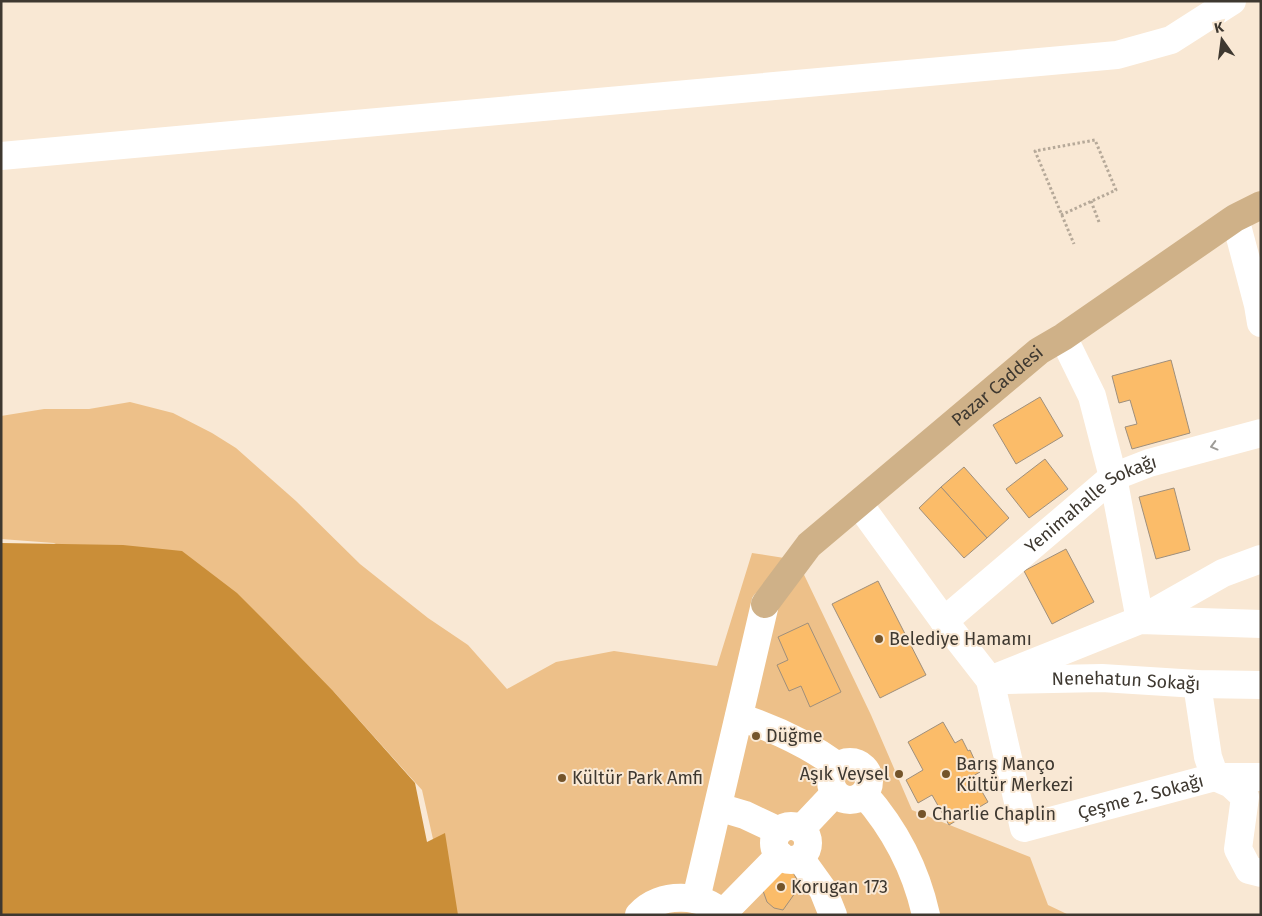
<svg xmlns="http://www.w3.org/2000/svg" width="1262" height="916" font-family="'Fira Sans',sans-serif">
<rect width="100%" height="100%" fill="#f9e8d4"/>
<path fill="#edc089" d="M130,402l43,11 39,20 24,15 60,53 64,63 68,54 40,27 39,44 49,-27 58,-11 103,15 35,-113 45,7 74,155 41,95 118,47 18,48 21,10h-619l-28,-125 -88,-98 -280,-149 -53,-4v-123l43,-7h45z"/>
<path fill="#ca8e38" d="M1,543l122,2 59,6 55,42 28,28 69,71 81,91 12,59 18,-9 13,82h-457z"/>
<g fill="#fbbc69" stroke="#9f8f7c">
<path d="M1171,360l19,73 -58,16 -7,-22 12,-3 -7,-24 -11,3 -7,-27z"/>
<path d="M1040,397l23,39 -47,28 -23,-39z"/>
<path d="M1045,459l23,30 -39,29 -23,-29z"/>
<path d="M964,467l45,51 -22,20 -46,-51z"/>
<path d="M941,487l46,51 -23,20 -45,-50z"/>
<path d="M1174,488l16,62 -34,9 -17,-62z"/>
<path d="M1066,549l28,53 -42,22 -28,-53z"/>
<path d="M878,581l48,94 -46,23 -48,-94z"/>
<path d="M808,623l33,69 -31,15 -9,-21 -12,5 -12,-26 11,-5 -10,-23z"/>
<path d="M943,722l12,21 7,-4 6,12 2,-1 10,22 -7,4 15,26 -39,23 -17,-30 -14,8 -12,-23 17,-10 -15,-28z"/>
<path d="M775,866l17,4 8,16 -17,24 -9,-2 -7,-6 -5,-14z"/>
</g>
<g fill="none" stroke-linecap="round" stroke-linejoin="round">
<g stroke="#b6a999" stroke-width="3" stroke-dasharray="2.5 2.5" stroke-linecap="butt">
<path d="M1091,201l8,21"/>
<path d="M1061,215l55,-25 -21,-50 -60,11 39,93"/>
</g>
<g stroke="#fff" stroke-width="28">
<path d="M1,156l1116,-101 54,-15 61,-39"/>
<path d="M1235,218l23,87 3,18"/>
<path d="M1063,337l29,59 21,81 27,143 83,-47 38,-14"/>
<path id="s1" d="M859,504l85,117 46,59 34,148 191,-51h46"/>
<path id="s2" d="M944,621l169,-144 36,-14 112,-30"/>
<path d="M990,680l150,-60 121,4"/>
<path id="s3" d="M1007,680l95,-2 95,6 64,1"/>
<path d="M1197,684l11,73 7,20 16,7 14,13 -7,52 11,21 12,3"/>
<path d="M739,717c34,11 70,28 99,49"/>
<circle cx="850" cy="781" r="19"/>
<path d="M864,794c30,34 52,76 62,121"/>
<path d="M718,807l27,8 34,16"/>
<circle cx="791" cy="843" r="17"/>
<path d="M801,829l34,-36"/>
<path d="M800,858l23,32 10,25"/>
<path d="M696,899l69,-295"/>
<path d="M723,913l57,-58"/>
<path d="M639,915c21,-24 64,-22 85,0"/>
</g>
<path stroke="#cfb188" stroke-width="28" id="s4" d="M765,604l44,-59 230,-194 24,-14 172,-119 26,-13"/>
</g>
<defs><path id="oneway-chevron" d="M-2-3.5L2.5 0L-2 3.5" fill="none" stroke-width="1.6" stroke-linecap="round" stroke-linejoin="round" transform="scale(1.25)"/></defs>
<use stroke="#9e9c98" href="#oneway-chevron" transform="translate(1214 446) rotate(165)"/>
<g fill="#74542a" stroke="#f9e8d4" stroke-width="2">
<circle cx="879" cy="639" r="5"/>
<circle cx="756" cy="736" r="5"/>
<circle cx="899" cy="774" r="5"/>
<circle cx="946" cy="774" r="5"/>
<circle cx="562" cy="778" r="5"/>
<circle cx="922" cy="814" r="5"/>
<circle cx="781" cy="887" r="5"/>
</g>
<g text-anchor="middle" stroke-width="4" stroke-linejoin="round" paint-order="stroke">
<g font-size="18" fill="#3e3830" stroke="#f9e8d4">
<text dy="6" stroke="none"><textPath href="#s4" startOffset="320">Pazar Caddesi</textPath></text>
<text dy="6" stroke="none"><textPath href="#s2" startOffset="189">Yenimahalle Sokağı</textPath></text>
<text dy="6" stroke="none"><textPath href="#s3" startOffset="119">Nenehatun Sokağı</textPath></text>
<text dy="6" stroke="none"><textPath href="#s1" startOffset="492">Çeşme 2. Sokağı</textPath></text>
</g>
<g font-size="18" fill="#3e3830" stroke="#f9e8d4" text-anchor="start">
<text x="889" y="645">Belediye Hamamı</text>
<text x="766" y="742">Düğme</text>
<text x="956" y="770">Barış Manço<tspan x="956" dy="21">Kültür Merkezi</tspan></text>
<text x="889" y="780" text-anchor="end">Aşık Veysel</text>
<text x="572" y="784">Kültür Park Amfi</text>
<text x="932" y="820">Charlie Chaplin</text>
<text x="791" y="893">Korugan 173</text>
</g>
</g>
<rect width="1262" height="916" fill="none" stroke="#3e3830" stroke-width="5"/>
<g transform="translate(1222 40) rotate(346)" stroke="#f9e8d4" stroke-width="4" paint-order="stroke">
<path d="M0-4L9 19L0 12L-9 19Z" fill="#3e3830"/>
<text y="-8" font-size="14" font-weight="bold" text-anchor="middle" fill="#3e3830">K</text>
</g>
</svg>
